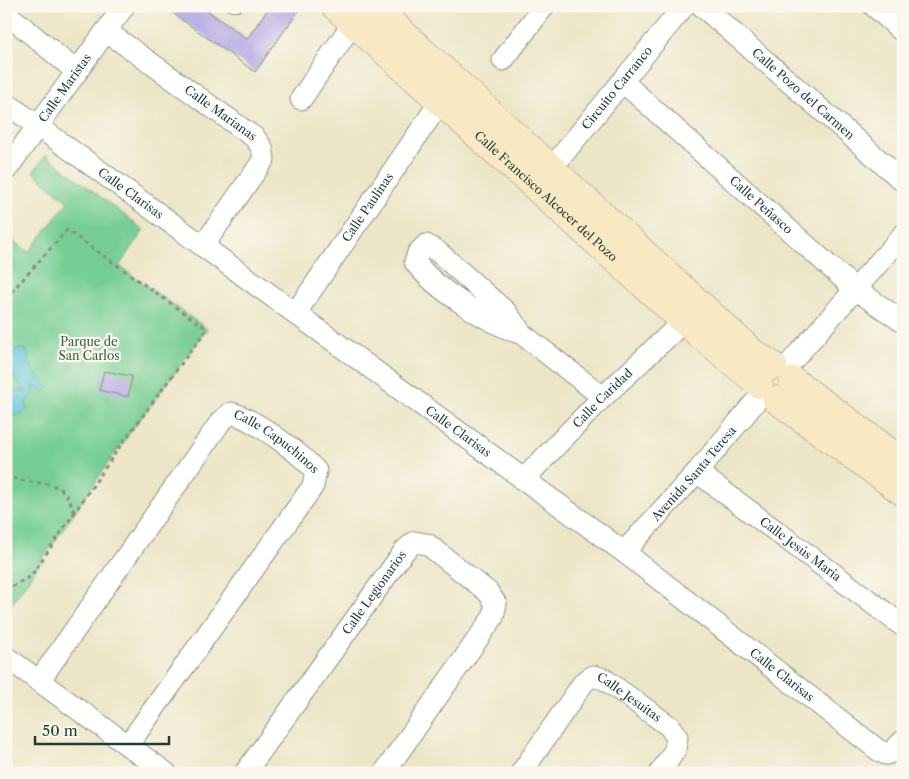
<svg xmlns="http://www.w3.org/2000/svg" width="909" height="779" font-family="'Libre Caslon Text',serif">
<rect width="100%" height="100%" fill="#fbf7ec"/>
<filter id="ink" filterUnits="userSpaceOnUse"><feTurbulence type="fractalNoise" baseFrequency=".02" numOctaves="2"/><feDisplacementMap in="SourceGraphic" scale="10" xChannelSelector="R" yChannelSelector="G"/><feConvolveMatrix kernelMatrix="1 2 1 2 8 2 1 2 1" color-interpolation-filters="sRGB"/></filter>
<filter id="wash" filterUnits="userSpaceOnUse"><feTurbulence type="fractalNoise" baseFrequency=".0096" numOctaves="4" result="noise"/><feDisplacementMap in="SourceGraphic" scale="20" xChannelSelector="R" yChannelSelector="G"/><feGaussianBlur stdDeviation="1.12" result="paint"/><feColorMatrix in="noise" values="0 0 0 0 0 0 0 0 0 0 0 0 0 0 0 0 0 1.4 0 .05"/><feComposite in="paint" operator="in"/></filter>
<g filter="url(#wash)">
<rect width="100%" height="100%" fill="#ece5c7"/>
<path fill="#76ce94" stroke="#4a8664" d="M46,155l98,75 -25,36 88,63 -89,120 -112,163v-375l23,15 39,-50 -35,-30z"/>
<path fill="#5ec7da" stroke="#3e8287" d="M16,349h10c4,17 8,28 23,37l-3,5 -12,-4 -3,9 -5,5 1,8 -4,4 -10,3 -7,-8v-24l9,6 10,2 -18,-26v-8z"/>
<g id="blocks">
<g fill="#ada1e5">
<path d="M163,6h38l46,33 23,-33h32l-47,66z"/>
<path d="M104,371l28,5 -4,21 -29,-7z"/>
</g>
</g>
</g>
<g filter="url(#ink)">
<use href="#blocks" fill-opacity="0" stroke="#86917e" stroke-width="1"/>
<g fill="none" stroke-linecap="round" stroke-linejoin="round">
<defs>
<path id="lane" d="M232,6h5"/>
<g id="street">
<path id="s1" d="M702,6l201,175"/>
<path d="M874,6l29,26"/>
<path d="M12,18l65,54"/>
<path id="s2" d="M106,31l149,107 7,10 2,11 -61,87"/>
<path d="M503,60l41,-54"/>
<path id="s3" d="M623,82l232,207 48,33"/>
<path d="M301,99l52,-76"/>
<path id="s4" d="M6,103l618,449 254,198 8,4 6,-2 11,-11"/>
<path id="s5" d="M6,170l118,-164"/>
<path id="s6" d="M550,170l134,-164"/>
<path id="s7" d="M295,314l145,-212"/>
<path d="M522,334c-33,-11 -86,-44 -107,-72l3,-9 8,-8 11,6 69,61 16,22 81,63"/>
<path d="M785,369l118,-134"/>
<path id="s8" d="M697,472l206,154"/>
<path id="s9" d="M523,480l80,-83 81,-76"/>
<path id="s10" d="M624,552l73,-80 65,-78"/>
<path d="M6,657l160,116"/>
<path id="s11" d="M39,681l182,-260 10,-8c22,5 69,40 85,58l-3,15 -185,259"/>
<path id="s12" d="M245,773l160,-223 10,-8 12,2 61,48 8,12 -3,13 -109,156"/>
<path id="s13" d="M521,773l63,-91 9,-6 11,3 65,47 8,11 -2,13 -15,23"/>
</g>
<g id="secondary">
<path id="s14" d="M335,6l349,315 75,63"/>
<path d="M373,6l380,347 20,13"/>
<path d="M793,381l110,81"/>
<path d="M777,400l126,92"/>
</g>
</defs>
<use href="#lane" stroke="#86917e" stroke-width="12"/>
<use href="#street" stroke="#86917e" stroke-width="23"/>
<use href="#secondary" stroke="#86917e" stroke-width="29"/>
<g stroke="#86917e" stroke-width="3" stroke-dasharray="4 4" stroke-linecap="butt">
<path d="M6,298l61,-68 140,99 -89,120 -87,127 -25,14"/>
<path d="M6,475c28,15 58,-4 68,38"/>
</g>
<use href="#lane" stroke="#fff" stroke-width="10"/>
<use href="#street" stroke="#fff" stroke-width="21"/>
<use href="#secondary" stroke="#f8e8c3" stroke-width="28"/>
</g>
</g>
<g text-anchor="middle" stroke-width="4.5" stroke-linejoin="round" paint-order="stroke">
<g font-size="12" fill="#1f3d34" stroke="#fbf7ec">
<text dy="4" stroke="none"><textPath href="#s5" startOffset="101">Calle Maristas</textPath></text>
<text dy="4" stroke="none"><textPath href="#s6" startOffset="106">Circuito Carranco</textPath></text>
<text dy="4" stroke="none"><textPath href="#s1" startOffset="134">Calle Pozo del Carmen</textPath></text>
<text dy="4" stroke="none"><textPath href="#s2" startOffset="141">Calle Marianas</textPath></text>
<text dy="4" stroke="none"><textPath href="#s4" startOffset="154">Calle Clarisas</textPath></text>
<text dy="4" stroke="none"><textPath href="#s14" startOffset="284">Calle Francisco Alcocer del Pozo</textPath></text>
<text dy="4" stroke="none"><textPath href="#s3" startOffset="185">Calle Peñasco</textPath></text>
<text dy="4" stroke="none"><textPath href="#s7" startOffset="129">Calle Paulinas</textPath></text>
<text dy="4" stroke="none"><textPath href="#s9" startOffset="114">Calle Caridad</textPath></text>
<text dy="4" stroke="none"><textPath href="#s4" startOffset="559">Calle Clarisas</textPath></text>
<text dy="4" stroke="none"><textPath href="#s11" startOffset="384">Calle Capuchinos</textPath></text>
<text dy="4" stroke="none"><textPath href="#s10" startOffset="105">Avenida Santa Teresa</textPath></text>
<text dy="4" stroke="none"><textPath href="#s8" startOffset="129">Calle Jesús María</textPath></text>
<text dy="4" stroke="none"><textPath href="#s12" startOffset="222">Calle Legionarios</textPath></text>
<text dy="4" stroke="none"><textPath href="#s4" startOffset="964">Calle Clarisas</textPath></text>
<text dy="4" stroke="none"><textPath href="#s13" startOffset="164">Calle Jesuitas</textPath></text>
</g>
<g font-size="12" fill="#35614c" stroke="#fbf7ec">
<text x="89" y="346">Parque de<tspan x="89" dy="14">San Carlos</tspan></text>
</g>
</g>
<rect width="909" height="779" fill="none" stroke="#fbf7ec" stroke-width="25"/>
<path d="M35 736v8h134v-8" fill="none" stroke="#1f3d34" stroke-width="2.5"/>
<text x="42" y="736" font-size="15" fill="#1f3d34" stroke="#fbf7ec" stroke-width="4" paint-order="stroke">50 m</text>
</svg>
